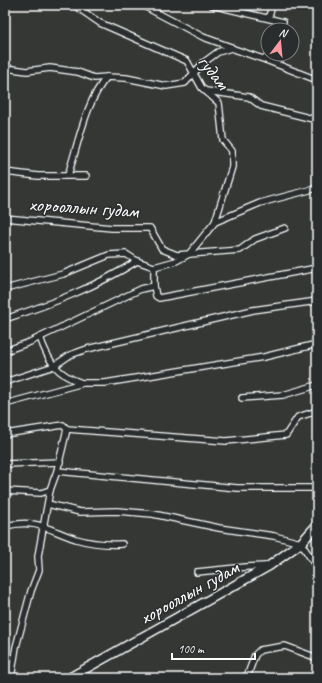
<svg xmlns="http://www.w3.org/2000/svg" width="322" height="683" font-family="Caveat,sans-serif">
<rect width="100%" height="100%" fill="#353734"/>
<filter id="ink" filterUnits="userSpaceOnUse"><feTurbulence type="fractalNoise" baseFrequency=".025" numOctaves="2"/><feDisplacementMap in="SourceGraphic" scale="8" xChannelSelector="R" yChannelSelector="G"/><feConvolveMatrix kernelMatrix="1 2 1 2 8 2 1 2 1" color-interpolation-filters="sRGB"/></filter>
<g filter="url(#ink)">
<g fill="none" stroke-linecap="round" stroke-linejoin="round">
<defs>
<g id="street">
<path d="M74,5l26,18 87,38 15,27 17,15 4,37 9,11v16l-17,55"/>
<path d="M142,5l61,32 28,10"/>
<path d="M212,5l71,17 -4,8"/>
<path d="M269,17l3,-12"/>
<path d="M266,60l51,20"/>
<path d="M5,70l1,-2 21,3 23,-3 28,4 16,6 13,-1 19,1 40,8 19,-3 18,-20 15,-11 13,-4 35,12 2,-6"/>
<path d="M206,91l43,6 12,9 56,14"/>
<path d="M5,172l33,4h48"/>
<path d="M68,175c10,-30 18,-75 39,-98"/>
<path d="M5,218l107,10h38l12,21 15,6 63,-5 15,-11 30,-11"/>
<path d="M154,286l2,10 3,2 158,-30"/>
<path d="M5,289l58,-15 46,-19 17,-1 11,7 17,6 22,-6 13,-7 26,-32 45,-19 57,-15"/>
<path d="M5,319c46,-15 91,-32 132,-58"/>
<path d="M40,337c8,24 17,38 42,46"/>
<path d="M5,351l25,-9 111,-53 13,-3v-19"/>
<path d="M5,382l49,-16 16,-11 17,-6 166,-39 64,-9"/>
<path d="M242,398l41,-3 34,-10"/>
<path d="M5,404l78,-21h22l159,-26 53,-13"/>
<path d="M67,429l159,12 60,-6 12,-18 19,-6"/>
<path d="M5,434l58,-9 4,4 -10,42 -7,19 -12,66 1,14 -8,21 -15,56 -5,31"/>
<path d="M5,464l55,-2"/>
<path d="M57,471l180,17h80"/>
<path d="M5,491l36,2 9,-3"/>
<path d="M48,504l32,8 37,-1 36,3 66,14 55,8 27,7 16,25"/>
<path d="M5,526c32,-8 43,4 71,13 14,4 31,6 46,5"/>
<path d="M311,557l6,-4"/>
<path d="M197,572l49,-5 20,-1"/>
<path d="M244,678l4,-4 7,-19 5,-5 25,-4 32,12"/>
</g>
<path id="secondary" d="M69,678l200,-112 32,-23 16,-18"/>
</defs>
<use href="#street" stroke="#fff" stroke-width="8"/>
<use href="#secondary" stroke="#fff" stroke-width="11"/>
<use href="#street" stroke="#2a2d2e" stroke-width="5.5"/>
<use href="#secondary" stroke="#2a2d2e" stroke-width="8"/>
</g>
</g>
<g text-anchor="middle" stroke-width="3" stroke-linejoin="round" paint-order="stroke">
<g font-size="20" fill="#fff" stroke="#2a2d2e">
<text transform="translate(214 72) rotate(52)" y="7">гудам</text>
<text transform="translate(84 207) rotate(4)" y="7">хорооллын гудам</text>
<text transform="translate(189 592) rotate(-29)" y="7">хорооллын гудам</text>
</g>
</g>
<rect width="322" height="683" fill="none" stroke="#2a2d2e" stroke-width="20"/>
<rect x="10" y="10" width="302" height="663" fill="none" stroke="#fff" stroke-width="1.5" filter="url(#ink)"/>
<g transform="translate(280 42) rotate(16)"><circle r="19" fill="#2a2d2e" stroke="#7f8182"/>
<path d="M0-3L7 15L0 10L-7 15Z" fill="#ff9aa2"/>
<text y="-6" font-size="11" font-weight="bold" text-anchor="middle" fill="#ffffff">N</text>
</g>
<path d="M172 653v6h83v-6" fill="none" stroke="#ffffff" stroke-width="2"/>
<text x="178" y="653" font-size="12" fill="#ffffff" stroke="#2a2d2e" stroke-width="3" paint-order="stroke">100 m</text>
</svg>
